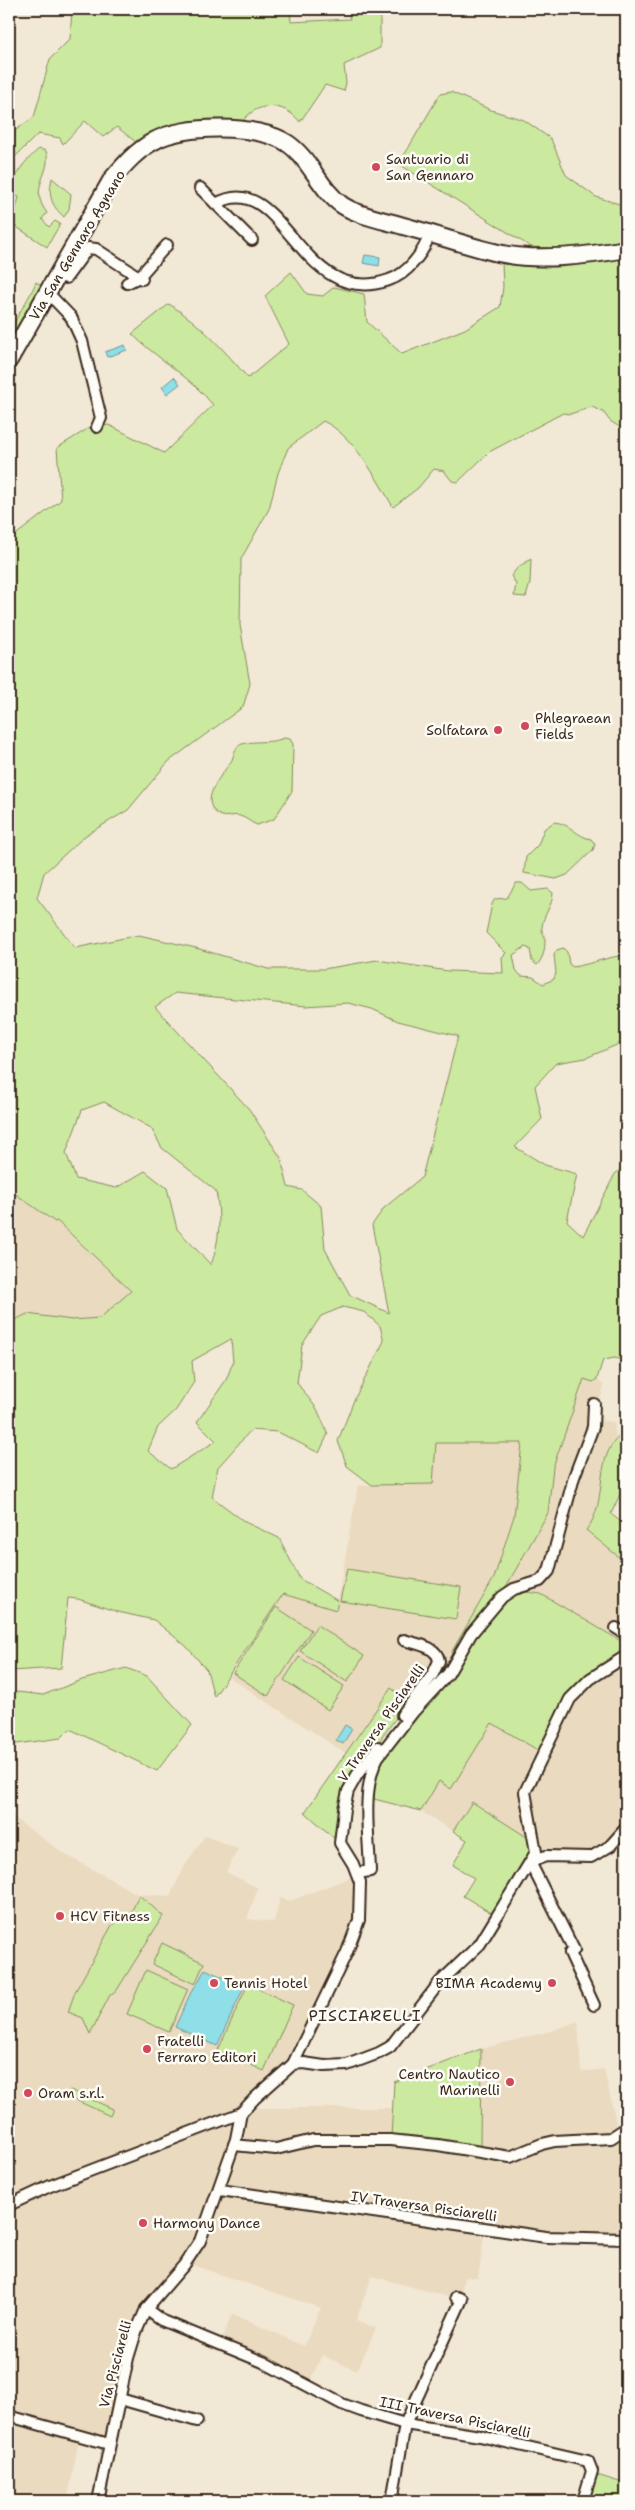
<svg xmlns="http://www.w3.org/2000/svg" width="635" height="2510" font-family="'Shantell Sans',sans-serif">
<rect width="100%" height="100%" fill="#f2e8d6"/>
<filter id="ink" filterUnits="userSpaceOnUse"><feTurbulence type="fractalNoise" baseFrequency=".02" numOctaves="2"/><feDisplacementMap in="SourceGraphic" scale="10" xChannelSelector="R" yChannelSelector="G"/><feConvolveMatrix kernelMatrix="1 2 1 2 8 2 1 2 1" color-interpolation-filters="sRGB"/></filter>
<g filter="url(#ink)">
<g fill="#eadabf">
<path d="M9,1193l8,2 37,27 3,-1 74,71 -31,26 -28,2 -45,-6 -18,9z"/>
<path d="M584,1379l9,3 4,-3 7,7 -7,23 5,12 12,1 2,16 -7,9 -16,75 -7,8 40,33v81l-85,-50 -34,-9 41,-72 5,-46z"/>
<path d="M436,1443h86l-8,73 -20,62 -42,74 10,8 -10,16 -33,34 -46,5 -26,39 -118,-77 54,-83 53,16 22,-124 75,-5z"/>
<path d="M626,1650v168l-4,9 4,3v10l-20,15 -20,7 -34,-1 -22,-10v-12l-58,-37 -19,29 -32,-20 18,-31 12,8 41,-66 91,-43z"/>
<path d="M9,1808l9,13 48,34 71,39 33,2 16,-32 19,-28 33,13 -12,23 32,16 -11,31 27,3 6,-24 10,3 62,-24 4,44 -63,140 -40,47h139l-1,30 89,12 1,-101 70,-18 27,-10 3,51 23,-3 15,67 7,-4v108l-141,-11 -7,49 -14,-1 -4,23 -88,-24 -16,44 20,8 -19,43 -35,-16 -13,28 -90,-37 13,-32 72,32 17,-38 -132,-44 -45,49 -32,131 -33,-5 -12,62h-58z"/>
</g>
<g fill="#cce9a0" stroke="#848a5f" fill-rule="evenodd">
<path d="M72,9h218l1,13 59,-3 -2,-10h32v39l-36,17 2,18 -2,8 -19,-6 -25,37c-16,-21 -46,-21 -59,2 -39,-11 -69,2 -104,19l-20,-16 -14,10 -18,-16 -22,23 -3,-6 -22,-4 -29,29v-28l25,-18 16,-58 20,-20z"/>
<path d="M451,92l40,18 33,10 27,19 15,36 30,22 30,9v34l-61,9 -34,-2 -132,-83 41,-70z"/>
<path d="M39,149l7,2c7,22 -19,36 1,62l-5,6 7,8 6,-6 5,3 -13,23 -35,-23 7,-27 -8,-3c0,-18 15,-34 28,-45z"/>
<path d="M52,178l19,16 -2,15 -5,8c-13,-12 -16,-21 -12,-39z"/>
<path d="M626,253v178l-16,-10 -7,-9 -11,-5 -22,7 -7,-1 -74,39 -31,30 -6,-1 -8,-10 -10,-2 -16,19 -25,19c-15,-27 -41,-73 -70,-86l-35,27 -10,25 -9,36 -28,50 -1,66 10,59 -7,23 -75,55 -40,48 -42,25 -42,38 -7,25 38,50 64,-13 57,13 72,21h55l54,-9 71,11 55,2 -1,-16 4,-4 -20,-20 6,-29 3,-5 12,-1 9,-15h6l9,8 17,-2 5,4c0,12 -10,22 -11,34 -1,5 3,8 3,12 0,10 -1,18 -8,26l-5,-4 -2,-12 -5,-2 -12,8 3,15 5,6 12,1 10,7 11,-5 2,-6 -2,-18 3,-5 6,-2 4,4 2,12 4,3c18,-3 34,-10 53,-12v86l-40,17 -30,5 -21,23 7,33 -27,28 30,18 32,9 -10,47 16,15 32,-62 11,-9v196l-11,-3 -12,2 -6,19 -4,3 -9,-3 -31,88 -5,46 -41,72 -51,71 -5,-3 43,-75 20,-62 8,-73h-86l-3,41 -61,1 -25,-19 -9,-25 16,-41 30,-59 -4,-15 -16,-14 -21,-5 -22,9 -19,29 -5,38 20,26 11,25 -9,19 -41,-21 -27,-2 -33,37 -6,30 33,25 34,16 21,41 38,22 -2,9 -53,-16 -69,103 -7,-27 -21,-24 -32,-26 -36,-8 -40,-13 -10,-1 -7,70 -52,3v-348l18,-9 45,6 28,-2 31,-27 -74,-70 -2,1 -38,-27 -8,-2v-653l52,-40 -4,-52 32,-20 20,-3 55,28 49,-48c-23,-29 -56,-46 -81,-71l37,-30c32,20 55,46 79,74l41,-34 -24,-48 26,-24 16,22 16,2 11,-9 30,7 3,28 35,32 63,-25 35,-22 3,-20 -1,-25 80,-3zM175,993l131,13 42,-3 24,6 26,12 60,15 -36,141 -38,31 -12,17 17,88 -39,-18 -25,-46 -4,-43 -19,-16 -14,-3 -7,-29 -32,-49 -94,-102zM104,1102l47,26 11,20 54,43c5,26 4,49 -5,74l-34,-36 -10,-41 -22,-17 -29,17 -40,-9 -10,-26 16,-43zM231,1339l2,23 -7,18 -29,42 19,19 -45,28 -23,-18 10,-24 18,-17 18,-28 -2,-21z"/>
<path d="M36,282l8,5 -35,59c0,-24 18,-41 27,-64z"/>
<path d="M531,559l-1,24 -4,14 -12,-1 2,-12 -5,-8 7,-9z"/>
<path d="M284,738l6,1 3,5 -1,47 -18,28 -17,6c-6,-2 -10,-7 -17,-9 -6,-2 -13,2 -19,0 -25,-13 0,-40 9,-53 5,-6 3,-16 12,-19 14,-4 28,0 42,-6z"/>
<path d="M554,822c16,1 23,15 37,17l4,5 -2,6 -26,25 -11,4 -32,-6 2,-16 12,-12 6,-16z"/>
<path d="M626,1432v49l-15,33 15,12v37l-40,-33c24,-27 5,-80 40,-98z"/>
<path d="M347,1569l114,18 -5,32 -116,-18z"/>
<path d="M527,1592l14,2 85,50v6l-43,29 -42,73 -49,-29 -41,66 -12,-8 -18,30 -51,-13 5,-29 44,-59 33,-34 27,-44 23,-26 11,-10z"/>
<path d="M276,1607l35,23 -43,66 -35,-23z"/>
<path d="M317,1625l47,31 -17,26 -47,-31z"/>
<path d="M299,1657l45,29 -16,24 -44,-30z"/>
<path d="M126,1668l21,8 45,49 -35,46 -87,-42 -9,9 -52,7v-54l34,4 39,-15z"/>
<path d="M391,1688l17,13 -56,78 -17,60 -30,-27z"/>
<path d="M472,1802l58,37v12l-37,63 -30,-18 11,-18 -21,-13 14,-25 -14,-9z"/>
<path d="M139,1895l24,21 -46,74 -7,5 -20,39 -7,-16 -15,-6 7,-20 37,-67 19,-12z"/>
<path d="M162,1943l42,20 -9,21 -43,-20z"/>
<path d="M146,1970l42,19 -19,43 -42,-18z"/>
<path d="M248,1984l45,21 -29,66 -46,-21z"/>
<path d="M481,2049l-1,101 -89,-12 3,-56z"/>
<path d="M70,2090l43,19 -3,7 -43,-20z"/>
<path d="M597,2475l29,9v17h-38z"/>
</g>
<g fill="#8edfe8" stroke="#6d9797">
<path d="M365,255l15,2 -1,9 -16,-3z"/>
<path d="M125,345l2,5 -20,7 -2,-5z"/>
<path d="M174,377l6,7 -13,10 -5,-7z"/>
<path d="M345,1725l7,4 -9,15 -7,-4z"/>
<path d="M205,1969l39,18 -27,59 -42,-19 17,-37 5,-6z"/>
</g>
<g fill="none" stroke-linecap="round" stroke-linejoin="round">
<defs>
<g id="minor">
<path d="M200,188l16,16"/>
<path d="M252,240l-36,-36c67,-39 83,108 173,76 19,-6 35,-28 41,-47"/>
<path d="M58,273l8,5 22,-30 8,1 43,28 28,-32"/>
<path d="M127,283l12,-6 3,2"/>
<path d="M47,292l24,25 11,24 19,77 -4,9"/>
<path d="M616,1628l10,6"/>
<path d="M402,1715l31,-41 6,-13c-2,-15 -23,-17 -35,-21"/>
<path d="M358,1873l12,-2c-1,-36 -9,-82 8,-114l36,-46 34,-37 23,-40 31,-37 12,-8 26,-8 9,-10 25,-94 19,-50 1,-23"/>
<path d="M594,2005l-24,-52 4,-3 -44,-88 6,-10 -11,-60 45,-93 20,-20 36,-23"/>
<path d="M293,2064l54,-112 12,-32 1,-38 -7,-18 -13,-21 4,-34 4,-18 9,-16 21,-28"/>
<path d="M234,2145l42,4 37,-9h77l48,5 72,12 32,-13 13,-3 56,-3 15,-10"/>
<path d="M220,2190l326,47 80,2"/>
<path d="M9,2205l41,-19 191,-73"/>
<path d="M146,2309l15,11 102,42 79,42 19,7 44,13 75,12 108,25 4,10 -9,30"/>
<path d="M120,2399l77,22"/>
<path d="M9,2416l100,28"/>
<path d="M98,2501l30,-143 8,-26 10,-23 38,-44 16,-24 36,-102 5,-26 14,-15 38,-34 11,-1 20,3 23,-1 32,-12 11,-6 50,-65 40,-38 50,-82 16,-6 45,1 19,-11 16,-18"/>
<path d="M392,2501l13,-77 57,-125 -6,-2"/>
</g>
<path id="primary" d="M9,360l103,-181c13,-15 24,-28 42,-38 29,-17 104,-17 133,2 23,15 33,47 55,62 16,11 46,16 65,22 30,8 60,19 91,26 40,9 88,3 128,-4"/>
</defs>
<use href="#minor" stroke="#3b2a1e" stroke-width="14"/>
<use href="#primary" stroke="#3b2a1e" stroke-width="20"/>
<use href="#minor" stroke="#fdfcf7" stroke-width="10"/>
<use href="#primary" stroke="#fdfcf7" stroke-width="16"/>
</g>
</g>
<g fill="#d1495b" stroke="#fdfcf7" stroke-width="2">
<circle cx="376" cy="167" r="5"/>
<circle cx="525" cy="726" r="5"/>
<circle cx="498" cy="730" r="5"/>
<circle cx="60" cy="1916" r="5"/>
<circle cx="214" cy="1983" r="5"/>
<circle cx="552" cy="1983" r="5"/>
<circle cx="147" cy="2049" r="5"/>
<circle cx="510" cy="2082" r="5"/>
<circle cx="28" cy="2093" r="5"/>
<circle cx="143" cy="2223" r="5"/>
</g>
<g text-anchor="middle" stroke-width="5" stroke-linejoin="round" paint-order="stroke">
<g font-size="14" fill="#3b2a1e" stroke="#fdfcf7" text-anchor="start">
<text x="386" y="164">Santuario di<tspan x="386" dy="16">San Gennaro</tspan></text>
<text x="535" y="723">Phlegraean<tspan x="535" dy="16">Fields</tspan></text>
<text x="488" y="735" text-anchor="end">Solfatara</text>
<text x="70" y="1921">HCV Fitness</text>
<text x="224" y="1988">Tennis Hotel</text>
<text x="542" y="1988" text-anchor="end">BIMA Academy</text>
<text x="157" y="2046">Fratelli<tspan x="157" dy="16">Ferraro Editori</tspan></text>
<text x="500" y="2079" text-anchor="end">Centro Nautico<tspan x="500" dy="16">Marinelli</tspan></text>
<text x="38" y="2098">Oram s.r.l.</text>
<text x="153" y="2228">Harmony Dance</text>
</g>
<g font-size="14" fill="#3b2a1e" stroke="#fdfcf7">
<text transform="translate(77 245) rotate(-59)" y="5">Via San Gennaro Agnano</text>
<text transform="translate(381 1723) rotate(-55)" y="5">V Traversa Pisciarelli</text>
<text transform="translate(424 2206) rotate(8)" y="5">IV Traversa Pisciarelli</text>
<text transform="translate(115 2364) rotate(-75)" y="5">Via Pisciarelli</text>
<text transform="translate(455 2417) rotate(12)" y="5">III Traversa Pisciarelli</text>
</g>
<g font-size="16" letter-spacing="1" fill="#3b2a1e" stroke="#fdfcf7">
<text x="365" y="2021">PISCIARELLI</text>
</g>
</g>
<rect width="635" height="2510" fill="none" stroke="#fdfcf7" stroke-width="30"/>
<rect x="15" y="15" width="605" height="2480" fill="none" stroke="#3b2a1e" stroke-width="2" filter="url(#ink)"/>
</svg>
